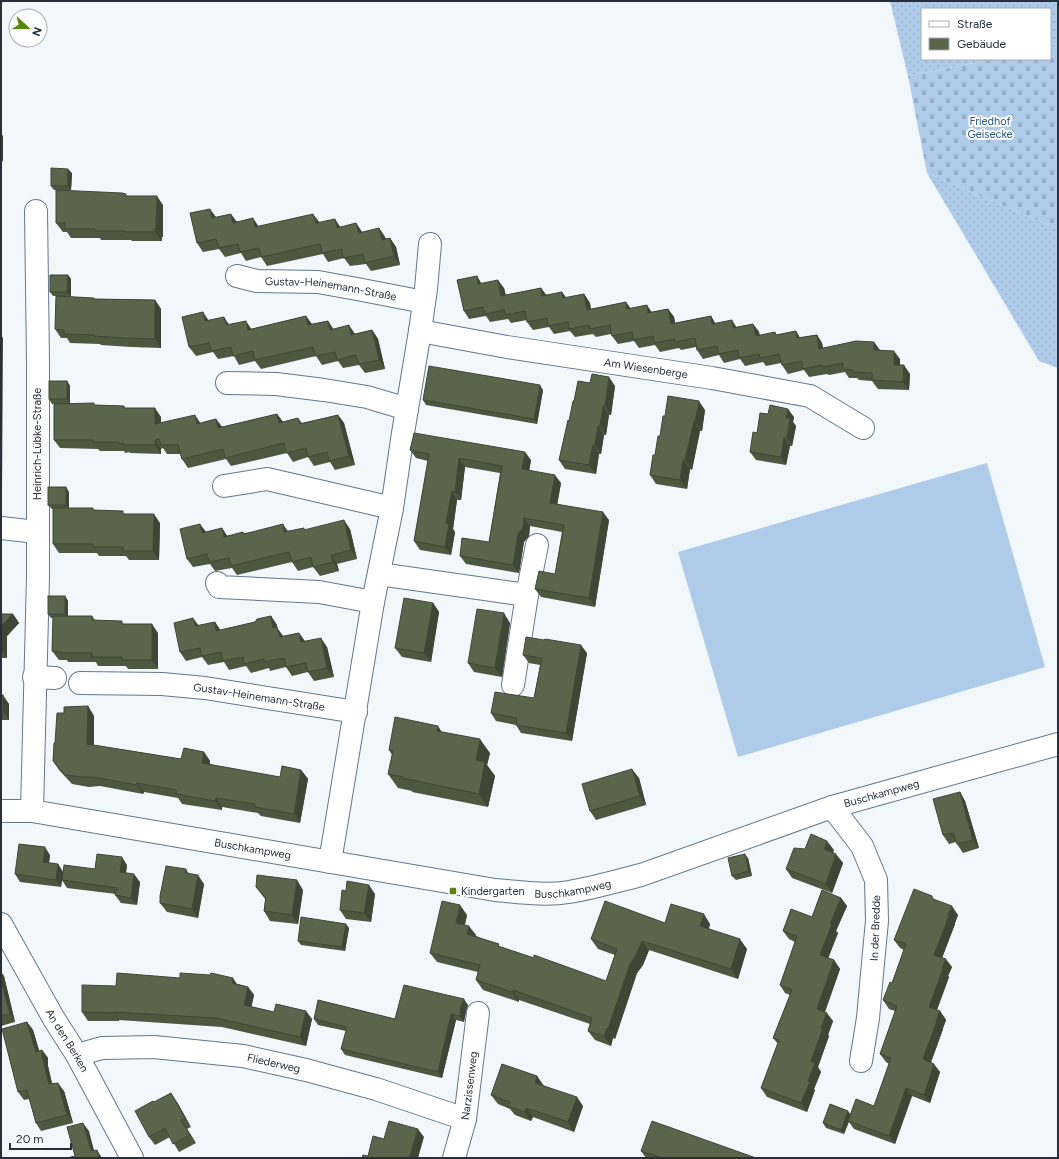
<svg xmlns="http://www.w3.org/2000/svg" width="1059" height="1159" font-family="Figtree,sans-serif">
<defs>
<pattern id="grass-dots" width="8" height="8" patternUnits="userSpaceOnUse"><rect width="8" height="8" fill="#afcbea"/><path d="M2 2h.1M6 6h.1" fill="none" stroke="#97afc9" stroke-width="1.8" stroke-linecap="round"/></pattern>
<pattern id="cemetery-stones" width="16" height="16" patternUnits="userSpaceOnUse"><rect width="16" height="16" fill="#afcbea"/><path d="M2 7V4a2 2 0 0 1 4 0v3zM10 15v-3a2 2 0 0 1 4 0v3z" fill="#97afc9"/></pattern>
</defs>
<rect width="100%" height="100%" fill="#f2f7fc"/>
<g fill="url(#grass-dots)">
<path d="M890,1h168v45l-8,2v-39h-128v50h72l-86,17z"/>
<path d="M927,173l131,56v139l-19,-7z"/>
</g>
<path fill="url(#cemetery-stones)" d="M1058,46v183l-131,-56 -19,-97 86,-17h56v-11z"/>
<path fill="#afcbea" d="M987,463l58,204 -307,90 -60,-205z"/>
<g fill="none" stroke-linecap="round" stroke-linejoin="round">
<defs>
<g id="minor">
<path id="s1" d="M237,276l20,5 61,1 39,7 67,13"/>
<path id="s2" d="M420,331l87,16 205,31 98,18 53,32"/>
<path d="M227,383l49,1 48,6 43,7 40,12"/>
<path d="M224,486l43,-7 125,29"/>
<path d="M1,528l36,4"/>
<path d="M379,574l148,21"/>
<path d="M217,583l2,4 100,5 54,10"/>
<path d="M34,677l21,1"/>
<path id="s3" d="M80,683l82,1 43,4 151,24"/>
<path d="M513,685l14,-90 10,-50"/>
<path d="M832,807l30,39 14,34 1,41 -4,42 -5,55 -7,43"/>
<path id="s4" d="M1,811h31l463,79c24,2 50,6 74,2 24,-4 48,-11 72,-17l191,-68 226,-63"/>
<path d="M32,811l6,-234v-216l-2,-150"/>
<path d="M330,862l43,-260 19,-94 11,-75 17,-102 6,-42 4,-45"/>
<path id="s5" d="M1,924l53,95 23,36 55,103"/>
<path id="s6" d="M77,1055l25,-7 52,-1 89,9 63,14 70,19 89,30"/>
<path id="s7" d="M454,1158l11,-39 13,-106"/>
</g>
</defs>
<use href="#minor" stroke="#63778e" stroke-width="24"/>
<use href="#minor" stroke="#fff" stroke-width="22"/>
</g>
<g fill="#4d5841">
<path d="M72,173l-1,17h-13l69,6 36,9v32h-1v4h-30l-1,-1h-30l-1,-2h-29l-4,-6h-4l-7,-9v-33h-2l-3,-4z"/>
<path d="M216,217l42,9 61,-4 22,5 15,-4 6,9 17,-4 6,9 1,2 4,-1 6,9 4,18 -29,6 -5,-7 -16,2 -6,-8 -16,4 -5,-8 -56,12 -6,-9 -15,4 -5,-8 -16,4 -6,-8 -16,3 -6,-9z"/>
<path d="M68,275l3,4v18l-6,-1 30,3 60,1 6,9v39l-30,-1 -30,-2 -1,-1 -30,-1 -3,-5h-6l-6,-9 1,-33h-3l-3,-4z"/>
<path d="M477,276l4,7 23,5 2,7 35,-7 5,7 16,-3 4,6 18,-4 6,9 1,6 35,-7 5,7 20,3 17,-3 6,8 1,6 36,-7 4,7 22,4 16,-3 6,8 1,4 17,-1 19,-4 4,7 17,-3 5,8 1,5 57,2 20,9v6l10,9 -1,16 -31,-1 -6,-8 -13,-1 -2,-2h-8l-4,-6 -16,3 -2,-1 -18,3 -5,-7 -16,4 -6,-9 -1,-2 -15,3 -3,-4 -18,4 -5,-7 -16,4 -5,-8 -16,4 -6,-9 -1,-3 -15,3 -2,-2 -19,4 -5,-7 -16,3 -5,-7 -16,3 -6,-8 -1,-2 -15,3 -3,-3 -18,3 -5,-6 -16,3 -5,-7 -16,3 -6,-8v-2l-16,3 -3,-4 -18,3 -4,-6 -17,3 -5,-8z"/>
<path d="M306,316l6,8 16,-3 5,8 22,5 17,-4 6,9 7,30 -20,4 -6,-8 -16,3 -5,-7 -16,4 -6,-9 -55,13 -6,-8 -16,4 -5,-9 -16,3 -5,-7 -17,4 -7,-9 19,-26 43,8z"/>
<path d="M67,381l3,5v18l25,1 29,1 1,2 36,9v6h40l15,-4 6,8 55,-13 6,8 15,-4 4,5 36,-8 6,8 11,42 -20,5 -5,-8 -16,4 -6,-9 -15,5 -6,-9 -56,13 -5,-7 -38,9 -6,-9 -2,-5h-13l-4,-6 -2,1v5l-31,-1 -1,-1 -4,1 -1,-2h-24l-2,-2 -38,-1 -6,-8v-36h-2l-3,-5z"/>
<path d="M590,383l25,3 -4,29h-2l-3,20h-2l-3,19h-2l-3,20 -31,-5 -6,-9 15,-59z"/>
<path d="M543,390l-6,34 -111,-19 -3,-5z"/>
<path d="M705,410l-3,21h-2l-8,39 -2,-1 -3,20 -31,-5 -6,-9 15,-59z"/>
<path d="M768,414l26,3 -1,5 3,4 -4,20h-2l-4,19 -30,-5 -6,-8 7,-19z"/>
<path d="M410,450l121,10 -2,11 32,12 -4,21 52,16 -14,87 -54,-10 -6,-8 20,-15 7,-42 -32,-6 -1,10 -5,6 -5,31 -53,-9 -6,-8 29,-14 11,-69 -35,-6 -4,33h-4l-4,29 2,3 -4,23 -31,-5 -6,-9 14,-80 -12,-3z"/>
<path d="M69,492v16l57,6 34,9 -1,37h-30l-3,-4h-27l-2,-3h-38l-6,-9v-35h-1l-4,-4z"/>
<path d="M222,528l5,8 17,-3 62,-3 44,-1 7,30 -20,5 2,7 -19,5 -7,-9 -15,4 -6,-9 -55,13 -5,-7 -17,3 -5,-7 -17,3 -6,-8 19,-27z"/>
<path d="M65,596l3,5v15h24l3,4 30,4 33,9v36h-30l-2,-3h-28l-2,-4h-28l-1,-2h-8l-7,-9 1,-33h-2l-3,-4z"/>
<path d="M433,603l6,9 -8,50 -29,-5 -7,-9z"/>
<path d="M1,614h12l6,9 -12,13v22h-6z"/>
<path d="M271,616l6,9v3l6,8 16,-3 6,8 22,6 7,30 -20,4 -6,-9 -16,4 -6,-9 -16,4 -1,-3 -18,5 -5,-7 -17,4 -5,-8 -16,3 -6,-8 -16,4 -6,-9 19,-26 16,-4 5,8 35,-8z"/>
<path d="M510,623l-8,54 -28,-5 -6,-9z"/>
<path d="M587,653l-15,88 -51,-8 -5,-8 -20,-4 -5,-8 43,-15 6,-33 -11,-2 -6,-8z"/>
<path d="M1,695l8,9v16h-8z"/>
<path d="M88,706l6,10v29l87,14 23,-7 6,9v4l70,12 21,-7 7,9 -8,44 -39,-7 -3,-3 -36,-6v3l-40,-6 -4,-6 -34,-6 -1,2 -43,-8 -11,1 -17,-3 -13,-14 -6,-9 2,-18 9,-30z"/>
<path d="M441,732l49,21 -3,12 8,11 -7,31 -76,-15v-1l-14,-3 -10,-14 4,-19 -3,-5z"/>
<path d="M639,778l7,27 -50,15 -6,-9z"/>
<path d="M960,792l5,9 14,47 -16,5 -6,-9 -1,-2 -7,2 -6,-9z"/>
<path d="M834,850l-1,2 10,11 -11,30 -40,-15 -6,-9z"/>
<path d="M50,855l-1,8 9,1 5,8 32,-3 32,-4 -1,8 14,9 -3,23 -16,-2 -6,-8 1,-1 -49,-6 -5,-8 -1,7 -41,-5 -5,-8z"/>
<path d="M748,858l4,18 -16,4 -4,-4z"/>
<path d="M186,869l3,5 15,10 -6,34 -31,-6 -7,-9z"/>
<path d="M256,887l47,3 -5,34 -28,-3 -6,-10 1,-12z"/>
<path d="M346,891l29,3 -4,28 -25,-3 -6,-9z"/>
<path d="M841,898l6,8 -11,25 2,2 -10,25 6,2 6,9 -15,43 8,9 -5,14 1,1 -11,31 3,5 -7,17 1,1 -8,22 -40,-15 -6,-9 17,-44 -5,-6 17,-43 -5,-2 -5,-8 15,-43 -6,-3 -6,-8 29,-14z"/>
<path d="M934,899l24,16 -3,8v1l-13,34 10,9 -4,9 1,1 -12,33 3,1 6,9 -3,8v1l-12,33 9,10 -10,31 -18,-7 -17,48 -41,-15 -5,-7 -5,12 -18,-6 -3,-5 28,-8 23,-9 15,-42 -3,-2 -6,-8 15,-43 -6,-2 -6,-9 9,-17 12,-33 -4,-2 -6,-8z"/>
<path d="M467,915l-2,10 11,10v1l24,11 34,11 72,23 9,-26 -17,-6 -7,-10 74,-16 45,1 -1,5 38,20 -9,30 -89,-29 -6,15 -6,8 -22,66 -2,-1 -2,8 -16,-6 -7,-9 2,-7 -71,-24v2l-36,-12 -7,-10 2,-8 -41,-10 -7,-9z"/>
<path d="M349,928l-4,23 -44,-6 -3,-4z"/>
<path d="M1,972l3,4 11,46 -14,4z"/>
<path d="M237,984l11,3 6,8 -3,12 23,5 38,7 -6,27 -84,-19 -103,-7v1h-31l-6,-9 34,-26z"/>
<path d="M468,1005l-2,6 -2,11 -8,-2 -14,58 -97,-23 -4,-6 5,-18 -28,-6 -4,-6h81z"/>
<path d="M27,1022l6,8 6,21 3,-1 6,8v8l4,18 12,7 9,32 -32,8 -5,-8 -7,-24 -5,1 -6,-8z"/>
<path d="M537,1076l6,9 40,21 -9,26 -41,-15 -2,4 -16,-6 -5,-6 -12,-5 -7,-9z"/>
<path d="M154,1102h23l14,25 -4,2 9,14 -17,9 -9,-15 -15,8 -6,-8z"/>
<path d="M641,1151l115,7h-110z"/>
</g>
<g fill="#3e4735">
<path d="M1,133l2,3v26l-2,-3z"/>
<path d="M68,169l4,4 -1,17 -3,-4z"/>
<path d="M157,196l6,9v32l-7,-9z"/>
<path d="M210,209l6,8 -4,1z"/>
<path d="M231,214l6,8 -4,1z"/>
<path d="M313,214l7,9h-4z"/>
<path d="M253,218l6,9h-4z"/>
<path d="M335,219l6,9h-4z"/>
<path d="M356,223l6,9 -3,1z"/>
<path d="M155,228l7,9v4l-7,-9z"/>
<path d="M379,228l6,9 3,12 -6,-9z"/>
<path d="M390,238l6,9 4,18 -6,-9z"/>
<path d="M68,275l3,4v18l-4,-5z"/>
<path d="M477,276l5,9 -4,-1z"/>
<path d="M498,280l6,8 3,16 -6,-8z"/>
<path d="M541,288l6,8h-5z"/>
<path d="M562,292l6,8 -5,-2z"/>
<path d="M584,294l6,9 2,15 -5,-8z"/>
<path d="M155,300l6,9v39l-6,-9z"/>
<path d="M626,302l5,8 -4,-1z"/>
<path d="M647,305l6,9 -5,-1z"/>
<path d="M668,309l6,8 3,15 -6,-8z"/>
<path d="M203,312l6,9h-4z"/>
<path d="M306,316l6,9h-4z"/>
<path d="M711,316l5,9 -4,-1z"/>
<path d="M224,317l6,9 -4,-1z"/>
<path d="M732,320l5,8h-4z"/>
<path d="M246,321l6,9h-4z"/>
<path d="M328,321l6,9h-4z"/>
<path d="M753,324l6,8 2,13 -5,-9z"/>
<path d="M349,325l6,9 -4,1z"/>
<path d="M372,330l6,9 7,30 -6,-9z"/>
<path d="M796,331l5,9 -4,-2z"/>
<path d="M1,335l2,3 -1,153 -1,-1z"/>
<path d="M817,335l5,8 3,14 -6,-8z"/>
<path d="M874,342l6,8h-6z"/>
<path d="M894,351l6,8v14l-6,-8z"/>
<path d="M904,365l6,9 -1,16 -6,-8z"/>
<path d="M609,377l6,9 -4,29 -6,-9z"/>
<path d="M67,381l3,5v18l-3,-5z"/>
<path d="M540,385l3,5 -6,34 -3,-5z"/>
<path d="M699,401l6,9 -3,21 -7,-9z"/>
<path d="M603,406l6,9 -3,20 -6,-9z"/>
<path d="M155,408l6,9v16l-6,-9z"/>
<path d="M788,409l6,8 -1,5 3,4 -4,20 -5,-8 -1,-20z"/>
<path d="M277,414l6,8 -4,1z"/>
<path d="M195,415l6,9h-4z"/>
<path d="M338,415l6,8 11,42 -6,-9z"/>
<path d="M216,419l7,9h-5z"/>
<path d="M694,421l6,10 -8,39 -7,-10z"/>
<path d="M598,426l6,9 -3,19 -6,-9z"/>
<path d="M784,438l6,8 -4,19 -5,-8z"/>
<path d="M155,440l6,9v5l-6,-9z"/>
<path d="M593,445l6,9 -3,20 -7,-9z"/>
<path d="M525,452l6,8 -3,18 -6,-9z"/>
<path d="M459,458l6,9 -4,33 -6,-8z"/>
<path d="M683,460l7,9 -3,20 -7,-9z"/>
<path d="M555,475l6,8 -5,29 -6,-9z"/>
<path d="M66,487l3,5v17l-3,-4z"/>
<path d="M452,491l5,9 -4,29 2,3 -4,23 -6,-8 1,-24z"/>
<path d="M603,512l6,8 -14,87 -6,-9z"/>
<path d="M154,514l6,9 -1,37 -6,-9z"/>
<path d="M524,518l6,8 -1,10 -5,6 -5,31 -6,-8 5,-31z"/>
<path d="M344,520l6,9 7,30 -6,-9z"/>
<path d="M200,524l7,9h-5z"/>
<path d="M283,524l6,9 -5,-1z"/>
<path d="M222,528l6,9h-4z"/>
<path d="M331,555l6,9 2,7 -6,-9z"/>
<path d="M65,596l3,5v18l-3,-5z"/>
<path d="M433,603l6,9 -8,50 -7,-9z"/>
<path d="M504,613l6,10 -8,54 -7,-9z"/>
<path d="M13,614l6,9 -12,13v22l-6,-8v-24z"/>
<path d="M271,616l6,9v3l6,8 3,10 -13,-18z"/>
<path d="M193,618l6,8h-4z"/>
<path d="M215,622l6,9h-5z"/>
<path d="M152,624l6,9v36l-6,-9z"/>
<path d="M299,633l6,9h-4z"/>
<path d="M321,638l6,9 7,30 -7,-9z"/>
<path d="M581,645l6,8 -15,88 -6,-8z"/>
<path d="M3,695l6,9v16l-6,-8z"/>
<path d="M88,706l6,10v38l-7,-10z"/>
<path d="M438,726l9,14 -10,-9z"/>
<path d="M480,739l10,14 -3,12 8,11 -7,31 -9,-13 -3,-34z"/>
<path d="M204,752l6,9 -2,11 -6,-9z"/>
<path d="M632,769l7,9 7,27 -6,-9z"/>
<path d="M301,770l7,9 -8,44 -6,-9z"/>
<path d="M137,783l7,9 -1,2 -6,-9z"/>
<path d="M960,792l5,9 14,47 -6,-8z"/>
<path d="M216,798l6,9v3l-7,-9z"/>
<path d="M827,841l7,9 -4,8 -6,-9z"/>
<path d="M45,847l5,8 -2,15 -5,-8z"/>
<path d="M745,854l3,4 4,18 -3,-5z"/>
<path d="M836,854l7,9 -11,30 -6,-9z"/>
<path d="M122,857l5,8 -2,15 -5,-8z"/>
<path d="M58,864l5,8 -2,15 -5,-7z"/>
<path d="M134,874l6,8 -3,23 -6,-7z"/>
<path d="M198,875l6,9 -6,34 -6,-9z"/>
<path d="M297,880l6,10 -5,34 -6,-9z"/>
<path d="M369,885l6,9 -4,28 -7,-9z"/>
<path d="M841,898l6,8 -11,25 2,2 -12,31 -6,-9 10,-31z"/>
<path d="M460,905l7,10 -4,17 -7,-9z"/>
<path d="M952,906l6,9 -3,8v1l-15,39 -6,-8z"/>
<path d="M704,914l6,10 -4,12 -6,-10z"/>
<path d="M346,924l3,4 -4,23 -3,-4z"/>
<path d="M469,926l7,9 -2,8 -7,-9z"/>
<path d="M740,939l7,10 -9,30 -7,-10z"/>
<path d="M642,941l7,9 -6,15 -6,8 -22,66 -7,-10 22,-65z"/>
<path d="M946,959l6,8 -4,9 1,1 -14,38 -6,-8z"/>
<path d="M834,960l6,9 -17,48 -6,-8z"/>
<path d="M1,972l3,4 11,46 -5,-8 -9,-34z"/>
<path d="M233,978l6,9 -7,-4z"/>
<path d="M248,987l6,8 -4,19 -6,-9z"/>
<path d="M513,990l6,10v2l-7,-10z"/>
<path d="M464,999l4,6 -2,6 -2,11 -4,-6 1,-11z"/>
<path d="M306,1011l6,8 -6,27 -6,-9z"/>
<path d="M940,1011l6,9 -3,8v1l-14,39 -6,-9z"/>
<path d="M113,1012l6,8v1l-6,-8z"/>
<path d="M827,1013l6,8 -5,14 1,1 -11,31 3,5 -7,17 1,1 -8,22 -6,-9 7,-22 3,-20 10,-33z"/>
<path d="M451,1014l5,6 -14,58 -4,-6z"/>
<path d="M27,1022l6,8 9,30 -6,-8z"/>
<path d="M607,1028l6,10 -2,8 -7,-10z"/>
<path d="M42,1050l6,8v8l6,26 -5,-8 -7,-27z"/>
<path d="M934,1064l6,8 -10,31 -6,-8z"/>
<path d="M537,1076l7,10 -9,-3z"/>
<path d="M58,1083l6,8 9,32 -6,-8z"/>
<path d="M906,1088l6,8 -17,48 -6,-8z"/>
<path d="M171,1093l6,9 14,25 -6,-9z"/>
<path d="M577,1097l6,9 -9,26 -6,-10z"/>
<path d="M526,1108l7,9 -2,4 -6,-9z"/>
<path d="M848,1111l3,4 -7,19 -3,-4z"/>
<path d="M181,1120l6,9 9,14 -6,-8z"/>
<path d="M83,1123l6,8 7,27 -5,-7z"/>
<path d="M418,1129l6,8 -6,21h-9z"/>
<path d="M97,1150l5,8h-3z"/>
</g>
<g fill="#59664c" stroke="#3e4735">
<path d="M51,168l17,1v17h-17z"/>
<path d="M56,190l66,3 4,1v2h31l-1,32h-1v4h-30v-1h-30v-2h-30v-6h-9z"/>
<path d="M210,209l2,9 19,-4 2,9 20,-5 2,9 58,-13 3,9 19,-4 2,9 19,-5 3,10 20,-5 3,12 8,-2 4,18 -29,7 -2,-9 -20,4 -1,-9 -20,4 -2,-9 -59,13 -2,-9 -19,4 -2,-8 -19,4 -3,-9 -19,4 -7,-30z"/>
<path d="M50,275h18l-1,17h-17z"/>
<path d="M477,276l1,8 20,-4 3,16 40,-8 1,8 20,-4 1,6 21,-4 3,16 39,-8 1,7 20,-4 1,8 20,-4 3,15 40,-8 1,8 20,-4 1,8 20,-4 3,12 19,-4 1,3 20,-4 1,7 20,-3 2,14 37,-8 18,1v8l20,1v14h10l-1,17 -31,-2v-7l-19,-1v-2l-10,-1v-6l-20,4 -1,-2 -19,4 -1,-8 -20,4 -3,-11 -19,4 -1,-4 -20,4 -1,-8 -20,4 -1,-8 -20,4 -2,-12 -20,4 -1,-3 -20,4 -1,-7 -19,4 -2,-8 -20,4 -2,-11 -20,4 -1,-4 -20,4 -1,-7 -20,4 -1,-8 -20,4 -2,-11 -19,4 -2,-6v1l-19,4 -2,-7 -19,4 -7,-31z"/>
<path d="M56,296l38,2v1l61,1v39l-30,-1 -31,-2v-1l-30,-1v-4l-9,-1z"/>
<path d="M203,312l2,9 19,-4 2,8 20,-4 2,9 58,-14 2,9 20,-4 2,9 19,-5 2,10 21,-5 7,30 -20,4 -3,-9 -19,5 -2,-8 -20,4 -2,-9 -58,13 -2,-9 -20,5 -2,-9 -19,4 -3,-8 -20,4 -7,-30z"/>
<path d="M429,366l111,19 -6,34 -111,-19z"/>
<path d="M592,374l17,3 -4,29h-2l-3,20h-2l-3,19h-2l-4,20 -30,-5 9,-40 1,1 4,-20h1l4,-20 12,2z"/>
<rect x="49" y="381" width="18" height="18"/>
<path d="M668,396l31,5 -4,21 -1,-1 -9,39h-2l-3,20 -30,-5 3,-20h2l3,-19h2l3,-20h2z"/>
<path d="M94,403v2l30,1v2h31v16l40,-9 2,9 19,-5 2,9 59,-14 2,9 19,-5 2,6 38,-9 11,41 -20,5 -2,-9 -19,5 -2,-9 -20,5 -2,-10 -59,15 -2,-9 -41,10 -4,-14h-17l-2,-6 -4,1v5h-31v-2l-5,1v-2h-26v-2h-39v-36z"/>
<path d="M770,405l18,4 -2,9h4l-3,20h-3l-3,19 -31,-5 3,-20 4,1 3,-20 8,1z"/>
<path d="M414,433l111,19 -3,17 33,6 -5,28 53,9 -14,86 -54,-9 4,-18 16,3 9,-49 -40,-7 -1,10 -5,6 -5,31 -53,-9 2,-18 27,4 13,-76 -43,-8 -4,34 -3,-1 -6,32 3,1 -4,23 -31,-6 15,-87 -19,-4z"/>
<rect x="48" y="487" width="18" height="18"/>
<path d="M53,508h40v2l30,1v3h31l-1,37h-30v-4h-30v-3h-40z"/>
<path d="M344,520l7,30 -20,5 2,7 -20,5 -2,-10 -19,5 -3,-10 -58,14 -2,-8 -20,4 -2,-8 -20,5 -7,-30 20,-5 2,9 20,-5 2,9 19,-5 1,2 39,-10 1,8 20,-4v2z"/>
<rect x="48" y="596" width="17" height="18"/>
<path d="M404,598l29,5 -9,50 -29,-5z"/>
<path d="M477,609l27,4 -9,55 -27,-5z"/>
<path d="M1,614h12l-12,12z"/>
<path d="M53,616h39v4l30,1v3h30v36h-30v-3h-30v-4h-31l1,-1 -10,-1z"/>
<path d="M271,616l2,12 4,-1 3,10 19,-4 2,9 20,-4 6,30 -19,4 -2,-9 -20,4 -2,-9 -20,4v-3l-20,5 -1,-7 -20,4 -2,-9 -19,4 -2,-8 -20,4 -6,-29 19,-5 2,8 20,-4 1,9 39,-9 2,-3z"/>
<path d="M526,637l18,3 1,-1 36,6 -15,88 -50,-8 1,-7 -26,-5 4,-21 39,6 8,-40 -19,-3z"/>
<rect x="1" y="695" width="2" height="17"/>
<path d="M88,706l-1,38 94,15 3,-11 20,4 -2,11 78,14 2,-11 19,4 -7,44 -39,-7v-3l-39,-6 -1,3 -39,-7v-4l-39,-7v2l-44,-8h-10l-18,-2 -12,-14 1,-18h1l2,-30h7v-6z"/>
<path d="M395,717l43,9 -1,5 43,8 -4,21 9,2 -6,32 -76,-16v-1l-15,-3 5,-23 -4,-1z"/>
<path d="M632,769l8,27 -50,15 -8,-27z"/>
<path d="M960,792l13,48 -16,4 -4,-11 -10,2 -10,-36z"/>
<path d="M811,834l16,7 -3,8 12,5 -10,30 -40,-15 8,-21 11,1z"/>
<path d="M19,844l26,3 -2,15 15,2 -2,16 -41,-6z"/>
<path d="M97,854l25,3 -2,15 14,2 -3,24 -16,-3 2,-7 -55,-8 2,-15 31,4z"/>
<path d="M745,854l4,17 -17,5 -4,-18z"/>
<path d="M166,866l20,3v4l12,2 -6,34 -32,-6v-7z"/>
<path d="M257,875l40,5 -5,35 -28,-4 2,-13 -10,-11z"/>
<path d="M347,881l22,4 -5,28 -24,-3 2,-20 4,1z"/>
<path d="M914,889l18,7 1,3 19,7 -4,9 1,1 -15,39 12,4 -4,9 1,1 -14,38 11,4 -4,10h1l-14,38 11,5 -10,31 -18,-7 -17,48 -41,-15 8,-22 18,7 17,-48 -11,-4 17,-48 -14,-6 7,-18 2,1 14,-39 -12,-4z"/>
<path d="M822,890l19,8 -11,26h2l-12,31 14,5 -17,49 10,4 -6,15h2l-12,33 4,2 -7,18 2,1 -9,21 -40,-15 18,-48 -6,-2 19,-48 -12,-5 17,-49 -14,-5 8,-22 21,8z"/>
<path d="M442,901l18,4 -4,18 13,3 -2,8 32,10 -1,2 36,12v-3l72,26 11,-32 -26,-10 14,-38 60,22 6,-19 33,10 -4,12 40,13 -9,30 -89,-28 -6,14 -6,9 -22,65 -1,-1 -3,8 -16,-5 4,-13 -79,-28 -1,2 -36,-12 4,-15 -50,-12z"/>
<path d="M301,917l45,7 -4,23 -44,-6z"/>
<path d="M117,973l63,5v-5l30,2 1,-2 22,5 -1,5 16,4 -4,18 30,7 2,-8 30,7 -6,26 -84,-19 -103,-6v1l-31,-1v-27l34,1z"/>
<path d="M1,980l9,34 -9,2z"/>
<path d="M404,985l60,14 -3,6 -1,11 -9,-2 -13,58 -97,-23 6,-22 -33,-8 4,-19 77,19z"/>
<path d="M27,1022l9,30 6,-2v7l7,27 9,-1 9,32 -31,8 -9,-33 -9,2 -16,-63z"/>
<path d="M502,1064l35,12 -2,7 42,14 -9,25 -42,-14 -1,4 -17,-6 2,-4 -19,-7z"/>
<path d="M171,1093l14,25 -4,2 9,15 -17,9 -8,-16 -16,9 -14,-26 18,-10 1,1z"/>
<path d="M830,1104l18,7 -7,19 -18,-7z"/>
<path d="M389,1121l29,8 -9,29h-47l1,-3 5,1 5,-20 11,3z"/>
<path d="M652,1121l104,37h-97l1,-1 -19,-6z"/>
<path d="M83,1123l8,28 6,-1 2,8h-32l8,-2 -8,-29z"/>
</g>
<rect fill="#598410" stroke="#fff" stroke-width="1.5" x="449" y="887" width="8" height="8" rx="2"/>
<g text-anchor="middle" stroke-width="4" stroke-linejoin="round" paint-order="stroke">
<g font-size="11" fill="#295584" stroke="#fff">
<text x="990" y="125">Friedhof<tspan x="990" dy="13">Geisecke</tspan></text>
</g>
<g font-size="11" fill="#27303a" stroke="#fff">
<text dy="4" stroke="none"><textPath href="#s1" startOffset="95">Gustav-Heinemann-Straße</textPath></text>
<text dy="4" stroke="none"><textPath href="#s2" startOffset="229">Am Wiesenberge</textPath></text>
<text transform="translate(37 444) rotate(-90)" y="4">Heinrich-Lübke-Straße</text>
<text dy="4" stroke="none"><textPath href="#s3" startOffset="180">Gustav-Heinemann-Straße</textPath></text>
<text dy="4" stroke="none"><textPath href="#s4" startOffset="903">Buschkampweg</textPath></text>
<text dy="4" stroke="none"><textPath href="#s4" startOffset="255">Buschkampweg</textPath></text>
<text dy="4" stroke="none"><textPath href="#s4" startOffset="579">Buschkampweg</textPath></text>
<text transform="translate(875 928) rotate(-88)" y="4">In der Bredde</text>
<text dy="4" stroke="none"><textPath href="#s5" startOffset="134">An den Berken</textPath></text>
<text dy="4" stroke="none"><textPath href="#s6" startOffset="199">Fliederweg</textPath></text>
<text dy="4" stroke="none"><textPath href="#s7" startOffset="74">Narzissenweg</textPath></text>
</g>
<g font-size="11" fill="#27303a" stroke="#fff" text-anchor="start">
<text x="461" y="895">Kindergarten</text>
</g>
</g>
<rect width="1059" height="1159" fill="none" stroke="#27303a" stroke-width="4"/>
<rect x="921" y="8" width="130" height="52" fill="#ffffff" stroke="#a9acb0"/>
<rect x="929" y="21" width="20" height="6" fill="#ffffff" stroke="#a9acb0"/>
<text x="957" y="28" font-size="12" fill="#27303a">Straße</text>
<rect x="929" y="38" width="20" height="12" fill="#59664c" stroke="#a9acb0"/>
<text x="957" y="48" font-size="12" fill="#27303a">Gebäude</text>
<g transform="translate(28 28) rotate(111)"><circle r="19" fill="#ffffff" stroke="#a9acb0"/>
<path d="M0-3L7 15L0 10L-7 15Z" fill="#598410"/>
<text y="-6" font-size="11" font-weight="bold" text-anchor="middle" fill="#27303a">N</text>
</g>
<path d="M10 1143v6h61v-6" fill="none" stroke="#27303a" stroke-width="2"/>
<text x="16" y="1143" font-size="12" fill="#27303a" stroke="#ffffff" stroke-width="3" paint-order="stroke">20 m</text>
</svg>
